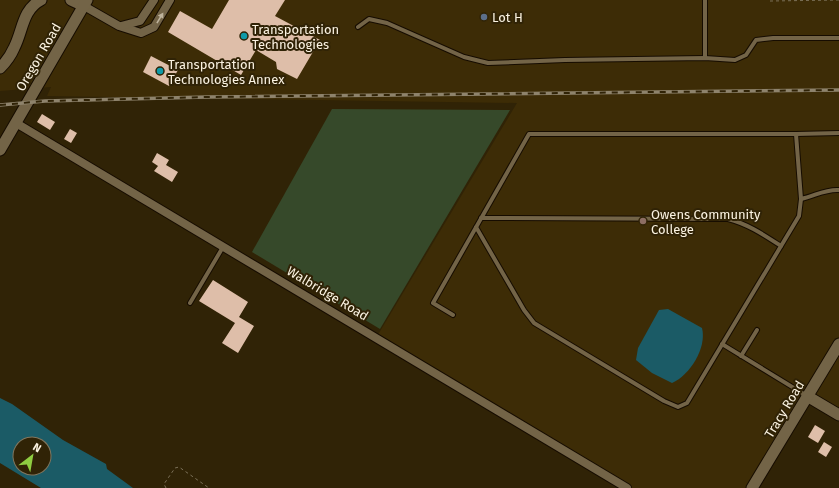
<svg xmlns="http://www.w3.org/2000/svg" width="839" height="488" font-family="'Fira Sans',sans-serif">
<rect width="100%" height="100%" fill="#302306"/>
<path fill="#3d2c06" d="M0,0h839v415l-31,-19 -56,92h-125l-251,-150 141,-235 -470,-7 4,-9 -51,4z"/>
<path fill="#36492a" d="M332,109l178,1 -130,219 -128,-77z"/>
<g fill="#1b5b66" fill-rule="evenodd">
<path d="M668,309l34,19c5,20 -12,47 -30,55l-20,-10 -16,-13 2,-12 21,-38z"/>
<path d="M0,398l12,6 51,36 43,24 1,5 26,19h-92l-41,-25zM20,444h24v24h-24z"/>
</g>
<g fill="#debea9">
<path d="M229,0h56l-10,16 45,24 -23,39 -20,-10 -1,-7 -20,-12 -15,25 -73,-43 12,-21 32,18z"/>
<path d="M151,56l27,14 -9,16 -26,-14z"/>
<path d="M42,114l13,8 -5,8 -13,-8z"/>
<path d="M70,129l7,4 -6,10 -7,-4z"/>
<path d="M157,153l12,7 -3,5 12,7 -6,10 -18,-11 4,-5 -6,-4z"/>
<path d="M213,280l35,22 -9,15 15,9 -16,27 -16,-10 13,-20 -36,-22z"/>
<path d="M815,425l10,6 -7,12 -10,-6z"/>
<path d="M824,442l8,5 -6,10 -8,-5z"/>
</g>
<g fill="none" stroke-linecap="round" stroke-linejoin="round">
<defs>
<g id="lane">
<path d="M358,27l11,-8 18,4 77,34 24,6 77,-3 140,-2 30,2 11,-5 10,-15 17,-2h66"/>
<path d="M705,58v-58"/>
<path d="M796,134l43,-1"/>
<path d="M801,199c14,-3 24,-10 38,-9"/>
<path d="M481,218l247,1c20,5 36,16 53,27"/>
<path d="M190,303l33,-56"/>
<path d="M453,315l-20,-12 96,-169h267l5,65 -2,17 -112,187 -9,4 -14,-6 -130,-78 -10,-13 -48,-83"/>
<path d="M722,344l85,52"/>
<path d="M741,356l16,-26"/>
</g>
<g id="street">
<path d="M84,6l35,20 22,7 13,-6 16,-27"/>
<path d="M121,26l19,-5 14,-21"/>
<path d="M16,123l611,365"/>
</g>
<g id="secondary">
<path d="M71,0l13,6"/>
<path d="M0,68c6,-6 11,-13 14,-20 9,-17 8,-38 27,-48"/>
<path d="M0,150l87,-150"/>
<path d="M807,396l32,19"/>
<path d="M752,488l87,-144"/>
</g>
</defs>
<use href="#lane" stroke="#160c00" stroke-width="6"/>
<use href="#street" stroke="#160c00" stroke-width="10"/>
<use href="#secondary" stroke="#160c00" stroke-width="13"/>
<g stroke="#7b7058" stroke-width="1" stroke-dasharray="3 3" stroke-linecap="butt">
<path d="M770,1l69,-1"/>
<path d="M166,488l-2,-4 11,-16 4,-1 30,21"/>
</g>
<use href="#lane" stroke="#736447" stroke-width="4"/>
<use href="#street" stroke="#736447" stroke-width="8"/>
<use href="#secondary" stroke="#736447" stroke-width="11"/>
<defs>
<path id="rail" d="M0,105l45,-4 162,-4 632,-7"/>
</defs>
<use href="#rail" stroke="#8e836c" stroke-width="3.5"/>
<use href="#rail" stroke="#302306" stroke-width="2" stroke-dasharray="6" stroke-linecap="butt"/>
</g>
<defs><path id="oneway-solid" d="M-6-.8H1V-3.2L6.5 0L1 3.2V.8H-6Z"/></defs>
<use fill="#beb39c" href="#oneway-solid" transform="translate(160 18) rotate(-59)"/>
<circle fill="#5c6f8a" stroke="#302306" stroke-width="1.5" cx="484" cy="17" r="4"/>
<g fill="#0f9aa8" stroke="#302306" stroke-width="1.5">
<circle cx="244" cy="36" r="4"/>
<circle cx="160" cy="71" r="4"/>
</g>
<circle fill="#8d6e63" stroke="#302306" stroke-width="1.5" cx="643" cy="221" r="4"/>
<g text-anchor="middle" stroke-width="4" stroke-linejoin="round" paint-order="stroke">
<g font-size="13" fill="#fbf3e2" stroke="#302306" text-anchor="start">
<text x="492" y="22">Lot H</text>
<text x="252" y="34">Transportation<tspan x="252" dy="15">Technologies</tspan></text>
<text x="168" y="69">Transportation<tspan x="168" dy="15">Technologies Annex</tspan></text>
<text x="651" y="219">Owens Community<tspan x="651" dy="15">College</tspan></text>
</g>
<g font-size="13" fill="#fbf3e2" stroke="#302306">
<text transform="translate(38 57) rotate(-60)" y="5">Oregon Road</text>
<text transform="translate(328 293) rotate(31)" y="5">Walbridge Road</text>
<text transform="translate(784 409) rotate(-59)" y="5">Tracy Road</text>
</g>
</g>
<g transform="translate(32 456) rotate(31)"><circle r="19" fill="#302306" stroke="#81765e"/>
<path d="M0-3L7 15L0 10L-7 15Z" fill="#8fcd41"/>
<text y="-6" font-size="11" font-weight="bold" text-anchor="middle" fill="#fbf3e2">N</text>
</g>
</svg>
